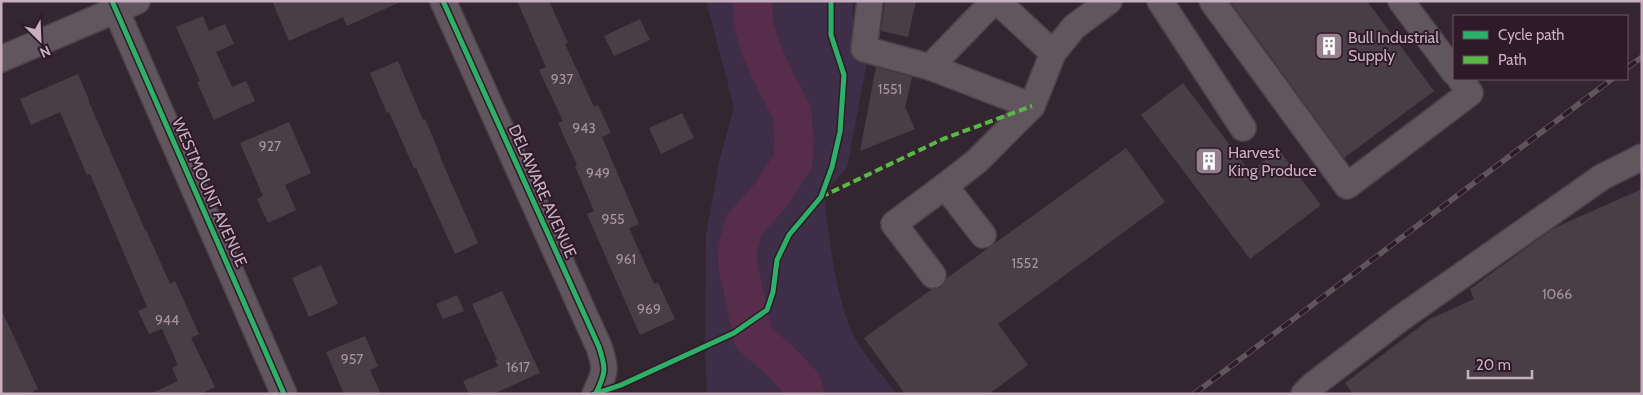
<svg xmlns="http://www.w3.org/2000/svg" width="1643" height="395" font-family="Cabin,sans-serif">
<rect width="100%" height="100%" fill="#342630"/>
<path fill="#3e2e48" d="M706,1h148l-2,12 15,49 -20,105 -23,27c6,46 11,111 35,151 11,17 26,33 38,49h-190l-2,-49 1,-111 14,-76 14,-51z"/>
<g fill="none" stroke-linecap="round" stroke-linejoin="round">
<path stroke="#582d4b" stroke-width="39" d="M753,1v23l8,25 13,29 18,34 2,27 -1,22 -23,35 -26,29 -7,24 1,17 15,71 26,23 22,23 4,11"/>
</g>
<g fill="#4a3e46">
<path d="M272,1h130l-55,25 -4,-9 -54,24z"/>
<path d="M517,1h32l19,42 -3,1 29,63 4,-2 13,28 -9,4 37,87 -10,4 25,56 4,-1 17,36 -35,16 -53,-121 7,-3 -19,-45 2,-1 -19,-42 5,-2 -24,-51 7,-3z"/>
<path d="M885,1h31l-8,36 -27,-6z"/>
<path d="M1230,1h137l67,90 -90,67z"/>
<path d="M203,16l6,15 16,-7 9,20 -18,8 16,35 14,-6 9,20 -41,19 -17,-38 3,-1 -24,-54z"/>
<path d="M640,19l10,21 -36,16 -10,-20z"/>
<path d="M398,61l25,59 2,-1 16,38h-1l38,86 -23,11 -39,-86h-2l-25,-56 -2,1 -17,-40z"/>
<path d="M876,67l36,10 -7,30 10,22 -55,22z"/>
<path d="M78,74l11,26h-1l57,130h1l24,54 5,-3 24,53 -8,4 24,49 -14,7h-51l28,-13 -6,-13 6,-3 -16,-36 -13,5 -11,-23 9,-4 -57,-133 -3,1 -27,-63 -29,13 -11,-26z"/>
<path d="M1183,83l67,89 29,-22 42,55 -71,54 -109,-144z"/>
<path d="M682,113l12,25 -33,16 -12,-26z"/>
<path d="M289,122l22,51 -26,12 11,25 -28,13 -11,-24 6,-3 -23,-53z"/>
<path d="M1126,148l39,54 -167,122 30,41 -39,29h-84l-41,-56 68,-49 9,-2 6,-9z"/>
<path d="M1642,189v205h-289l-8,-11 85,-64 44,-20 -4,-10 84,-61z"/>
<path d="M321,265l17,39 -29,13 -17,-39z"/>
<path d="M502,291l38,82 -47,21h-24l-6,-13 35,-15 -3,-6h2l-25,-56z"/>
<path d="M457,295l7,16 -21,8 -7,-15z"/>
<path d="M1,309l37,80 -10,5h-27z"/>
<path d="M365,336l13,30 -8,4 11,24h-37l-18,-42z"/>
</g>
<g fill="none" stroke-linecap="round" stroke-linejoin="round">
<defs>
<g id="minor">
<path d="M112,1l172,393"/>
<path d="M443,1l156,346c8,24 6,25 -4,47"/>
<path d="M870,1l-6,48 66,18"/>
<path d="M994,1l-64,66 102,39"/>
<path d="M997,1l56,52"/>
<path d="M1160,1l83,127"/>
<path d="M1212,1l135,185 123,-93 -10,-14"/>
<path d="M1401,1l53,71"/>
<path d="M1,59l136,-58"/>
<path d="M983,235l-38,-49 32,-25 55,-55 21,-53 21,-26 35,-26"/>
<path d="M933,275l-39,-51 51,-38"/>
<path d="M1304,394l9,-9 88,-67 201,-141 40,-20"/>
</g>
</defs>
<use href="#minor" stroke="#4d424a" stroke-width="28"/>
<use href="#minor" stroke="#62565e" stroke-width="25"/>
<defs>
<g id="rail">
<path d="M1627,68l15,-11"/>
<path d="M1194,394l418,-315"/>
</g>
</defs>
<use href="#rail" stroke="#60555c" stroke-width="5.5"/>
<use href="#rail" stroke="#2f1a29" stroke-width="4" stroke-dasharray="11" stroke-linecap="butt"/>
<path stroke="#58b947" stroke-width="4" stroke-dasharray="8 4" stroke-linecap="butt" d="M821,197l122,-58 89,-33"/>
<defs>
<g id="cycleway">
<path d="M112,1l172,393"/>
<path d="M443,1l156,346c7,21 7,26 -3,46"/>
<path d="M594,394l27,-9 113,-52 33,-23 6,-18 4,-32 12,-25 32,-38 11,-30 8,-35 4,-57 -13,-40v-34"/>
</g>
</defs>
<use href="#cycleway" stroke="#2f1a29" stroke-width="8"/>
<use href="#cycleway" stroke="#2db169" stroke-width="5"/>
</g>
<defs>
<symbol id="building-square" viewBox="-11 -11 22 22"><rect x="-9" y="-9" width="18" height="18" rx="4" fill="#947f8d" stroke="#2f1a29"/><path d="M-4-6H4V6H1V3H-1V6H-4ZM-2.5-4.3h1.7v1.8h-1.7ZM.8-4.3h1.7v1.8H.8ZM-2.5-1h1.7V.8h-1.7ZM.8-1h1.7V.8H.8Z" fill="#fff"/></symbol>
</defs>
<g fill-rule="evenodd">
<use href="#building-square" x="1313" y="30" width="32" height="32"/>
<use href="#building-square" x="1193" y="145" width="32" height="32"/>
</g>
<g text-anchor="middle" stroke-width="4" stroke-linejoin="round" paint-order="stroke">
<g font-size="14" fill="#a893a1">
<text x="562" y="84">937</text>
<text x="890" y="94">1551</text>
<text x="584" y="133">943</text>
<text x="270" y="151">927</text>
<text x="598" y="178">949</text>
<text x="613" y="224">955</text>
<text x="626" y="264">961</text>
<text x="1025" y="268">1552</text>
<text x="1557" y="299">1066</text>
<text x="649" y="314">969</text>
<text x="167" y="325">944</text>
<text x="352" y="364">957</text>
<text x="518" y="372">1617</text>
</g>
<g font-size="16" fill="#c7afbf" stroke="#2f1a29" text-anchor="start">
<text x="1348" y="43">Bull Industrial<tspan x="1348" dy="18">Supply</tspan></text>
<text x="1228" y="158">Harvest<tspan x="1228" dy="18">King Produce</tspan></text>
</g>
<g font-size="16" fill="#c7afbf" stroke="#2f1a29">
<text transform="translate(543 191) rotate(66)" y="6">DELAWARE AVENUE</text>
<text transform="translate(210 192) rotate(66)" y="6">WESTMOUNT AVENUE</text>
</g>
</g>
<rect width="1643" height="395" fill="none" stroke="#c7afbf" stroke-width="5"/>
<rect x="1453" y="15" width="175" height="65" fill="#2f1a29" stroke="#6c5665"/>
<rect x="1463" y="31" width="25" height="8" fill="#2db169" stroke="#6c5665"/>
<text x="1498" y="40" font-size="15" fill="#c7afbf">Cycle path</text>
<rect x="1463" y="56" width="25" height="8" fill="#58b947" stroke="#6c5665"/>
<text x="1498" y="65" font-size="15" fill="#c7afbf">Path</text>
<g transform="translate(40 40) rotate(156)" stroke="#2f1a29" stroke-width="4" paint-order="stroke">
<path d="M0-4L9 19L0 12L-9 19Z" fill="#c7afbf"/>
<text y="-8" font-size="14" font-weight="bold" text-anchor="middle" fill="#c7afbf">N</text>
</g>
<path d="M1468 370v8h64v-8" fill="none" stroke="#c7afbf" stroke-width="2.5"/>
<text x="1476" y="370" font-size="15" fill="#c7afbf" stroke="#2f1a29" stroke-width="4" paint-order="stroke">20 m</text>
</svg>
